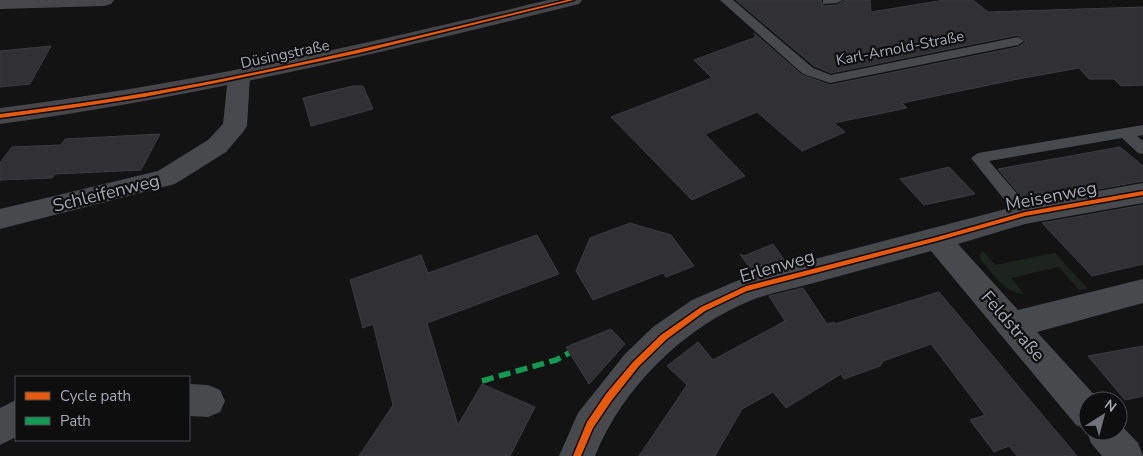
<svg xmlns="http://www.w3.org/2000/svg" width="1143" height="456" font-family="'Nunito Sans',sans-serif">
<rect width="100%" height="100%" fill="#131314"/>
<path fill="#1d241e" d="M983,251l12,14 60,-12 33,36 -9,1 -20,-23 -48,11 13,16c-19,-1 -31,-20 -43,-34l-2,-5z"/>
<g fill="#313133" stroke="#3c3d40">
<path d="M736,0h85l2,6 14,-1 8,-5h25l1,12 74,-12h28l15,12 155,-5v78l-22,1 -7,-7h-25l-10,-11 -61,11 -116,24 5,5 -73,15 11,9 -43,19 -45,-39 -52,22 40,42 -53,24 -81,-83 101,-39 -18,-18 62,-23 -2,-4 48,42 28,10 188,-38 8,-5 -8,-7 -187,38 -17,-7z"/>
<path d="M51,46l-21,38 -30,3v-36z"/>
<path d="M353,86h10l10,23 -62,17 -8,-28z"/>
<path d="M160,134l-19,36 -86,4 -3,4 -52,2v-17l12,-16 49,-2 4,-6z"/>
<path d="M1120,147l23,19v15l-117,21 -28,-33z"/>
<path d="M949,167l26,27 -51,11 -24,-26z"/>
<path d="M1143,205v59l-51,12 -50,-53z"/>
<path d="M630,223l41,12 23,31 -28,11 -3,-4 -70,27 -17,-29 14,-33z"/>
<path d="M537,235l22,39 -132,49 31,102 24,-41 53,23 -25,49h-151l34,-51 -20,-81 -10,4 -13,-48 71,-25 7,18z"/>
<path d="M773,244l14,20 -34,9 -13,-19 4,2z"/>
<path d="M803,288l24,36 7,-2 1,2 104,-32 138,164h-60l-8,-10 -15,6 -24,-32 15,-5 -54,-71 -48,17 -3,5 -36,13 -3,-5 -55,34 -13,-16 -31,17 -27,47h-76l48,-71 -20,-19 31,-24 15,18 72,-39 -16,-25z"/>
<path d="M611,329l14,15 -36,40 -23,-37z"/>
<path d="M1143,346v50l-18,4 -37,-44z"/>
</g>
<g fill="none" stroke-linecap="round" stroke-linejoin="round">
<g fill="#48494c" fill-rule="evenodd">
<path d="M720,0h13l80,68 18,7 187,-38 6,4 -6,4 -188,38 -27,-9z"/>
<path d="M823,0h20l-6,3 -14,1z"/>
<path d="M1143,125v10l-6,1 6,5v13l-5,-1 -16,-15 -133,23 42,49 2,4 -2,4 -6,2 -6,-2 -48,-60 7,-5z"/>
</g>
<g fill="#48494c" fill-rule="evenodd">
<path d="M239,70l8,2 3,5 -3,49 -4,6 -17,20 -51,32 -175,45v-20l158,-38 50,-31 15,-16 5,-47 3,-5z"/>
<path d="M1143,183v20l-118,21 -67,20 60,66 125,-31v24l-106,29 63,69h-12v30h30v-9l20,21 5,13h-41l-11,-13 -5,-14 -10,-4 -145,-174c-40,11 -80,22 -121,33 -19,5 -40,9 -58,16 -68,27 -130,88 -157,156h-36l19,-43 47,-59 28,-27 39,-27 54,-23 279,-73z"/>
<path d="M189,384l19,1 12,5 5,11 -5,11 -12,5 -19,-1z"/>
<path d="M16,400v37l-16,8v-37z"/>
</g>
<g fill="#47474a" fill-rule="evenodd">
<path d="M0,0h114l-3,4 -7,2 -104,3z"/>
<path d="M548,0h34l-3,4c-192,48 -383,93 -579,120v-16c185,-23 367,-64 548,-108z"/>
</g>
<path stroke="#139951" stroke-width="5.5" stroke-dasharray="12 5.5" stroke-linecap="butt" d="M482,381l74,-21 13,-7"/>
<defs>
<g id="cycleway">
<path d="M567,0h7l-215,53 -143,30 -72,14 -72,11 -72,10v-4c73,-9 145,-20 217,-34 117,-23 233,-52 350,-80z"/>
<path d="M1143,191v4l-118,21 -88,25 -190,50 -42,20 -38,28 -28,27 -27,34 -19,28 -12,28h-8l14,-34 19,-28 27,-32 28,-27 40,-28 45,-21 191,-49 88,-25z"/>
</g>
</defs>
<use href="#cycleway" stroke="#0e0e0f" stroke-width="3"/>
<use href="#cycleway" fill="#e8590c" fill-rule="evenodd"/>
</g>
<g text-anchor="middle" stroke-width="4.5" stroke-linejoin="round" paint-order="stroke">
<g font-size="15" fill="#a5a9b4" stroke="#0e0e0f">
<text transform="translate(900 48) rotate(-11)" y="5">Karl-Arnold-Straße</text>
<text transform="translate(285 54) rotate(-12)" y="5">Düsingstraße</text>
</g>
<g font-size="18" fill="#a5a9b4" stroke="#0e0e0f">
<text transform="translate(106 193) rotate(-14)" y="6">Schleifenweg</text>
<text transform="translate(1051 196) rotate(-11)" y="6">Meisenweg</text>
<text transform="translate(777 266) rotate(-16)" y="6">Erlenweg</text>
<text transform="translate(1013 326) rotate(49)" y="6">Feldstraße</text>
</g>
</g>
<rect x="15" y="376" width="175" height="65" fill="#0e0e0f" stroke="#4a4c51"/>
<rect x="25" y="392" width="25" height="8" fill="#e8590c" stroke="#4a4c51"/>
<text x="60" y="401" font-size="15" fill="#a5a9b4">Cycle path</text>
<rect x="25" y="417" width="25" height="8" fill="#139951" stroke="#4a4c51"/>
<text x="60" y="426" font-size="15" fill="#a5a9b4">Path</text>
<g transform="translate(1103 416) rotate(36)"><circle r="24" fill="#0e0e0f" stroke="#4a4c51"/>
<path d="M0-4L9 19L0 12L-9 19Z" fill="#72747c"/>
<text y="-8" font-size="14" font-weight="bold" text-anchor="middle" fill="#a5a9b4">N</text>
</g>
</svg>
